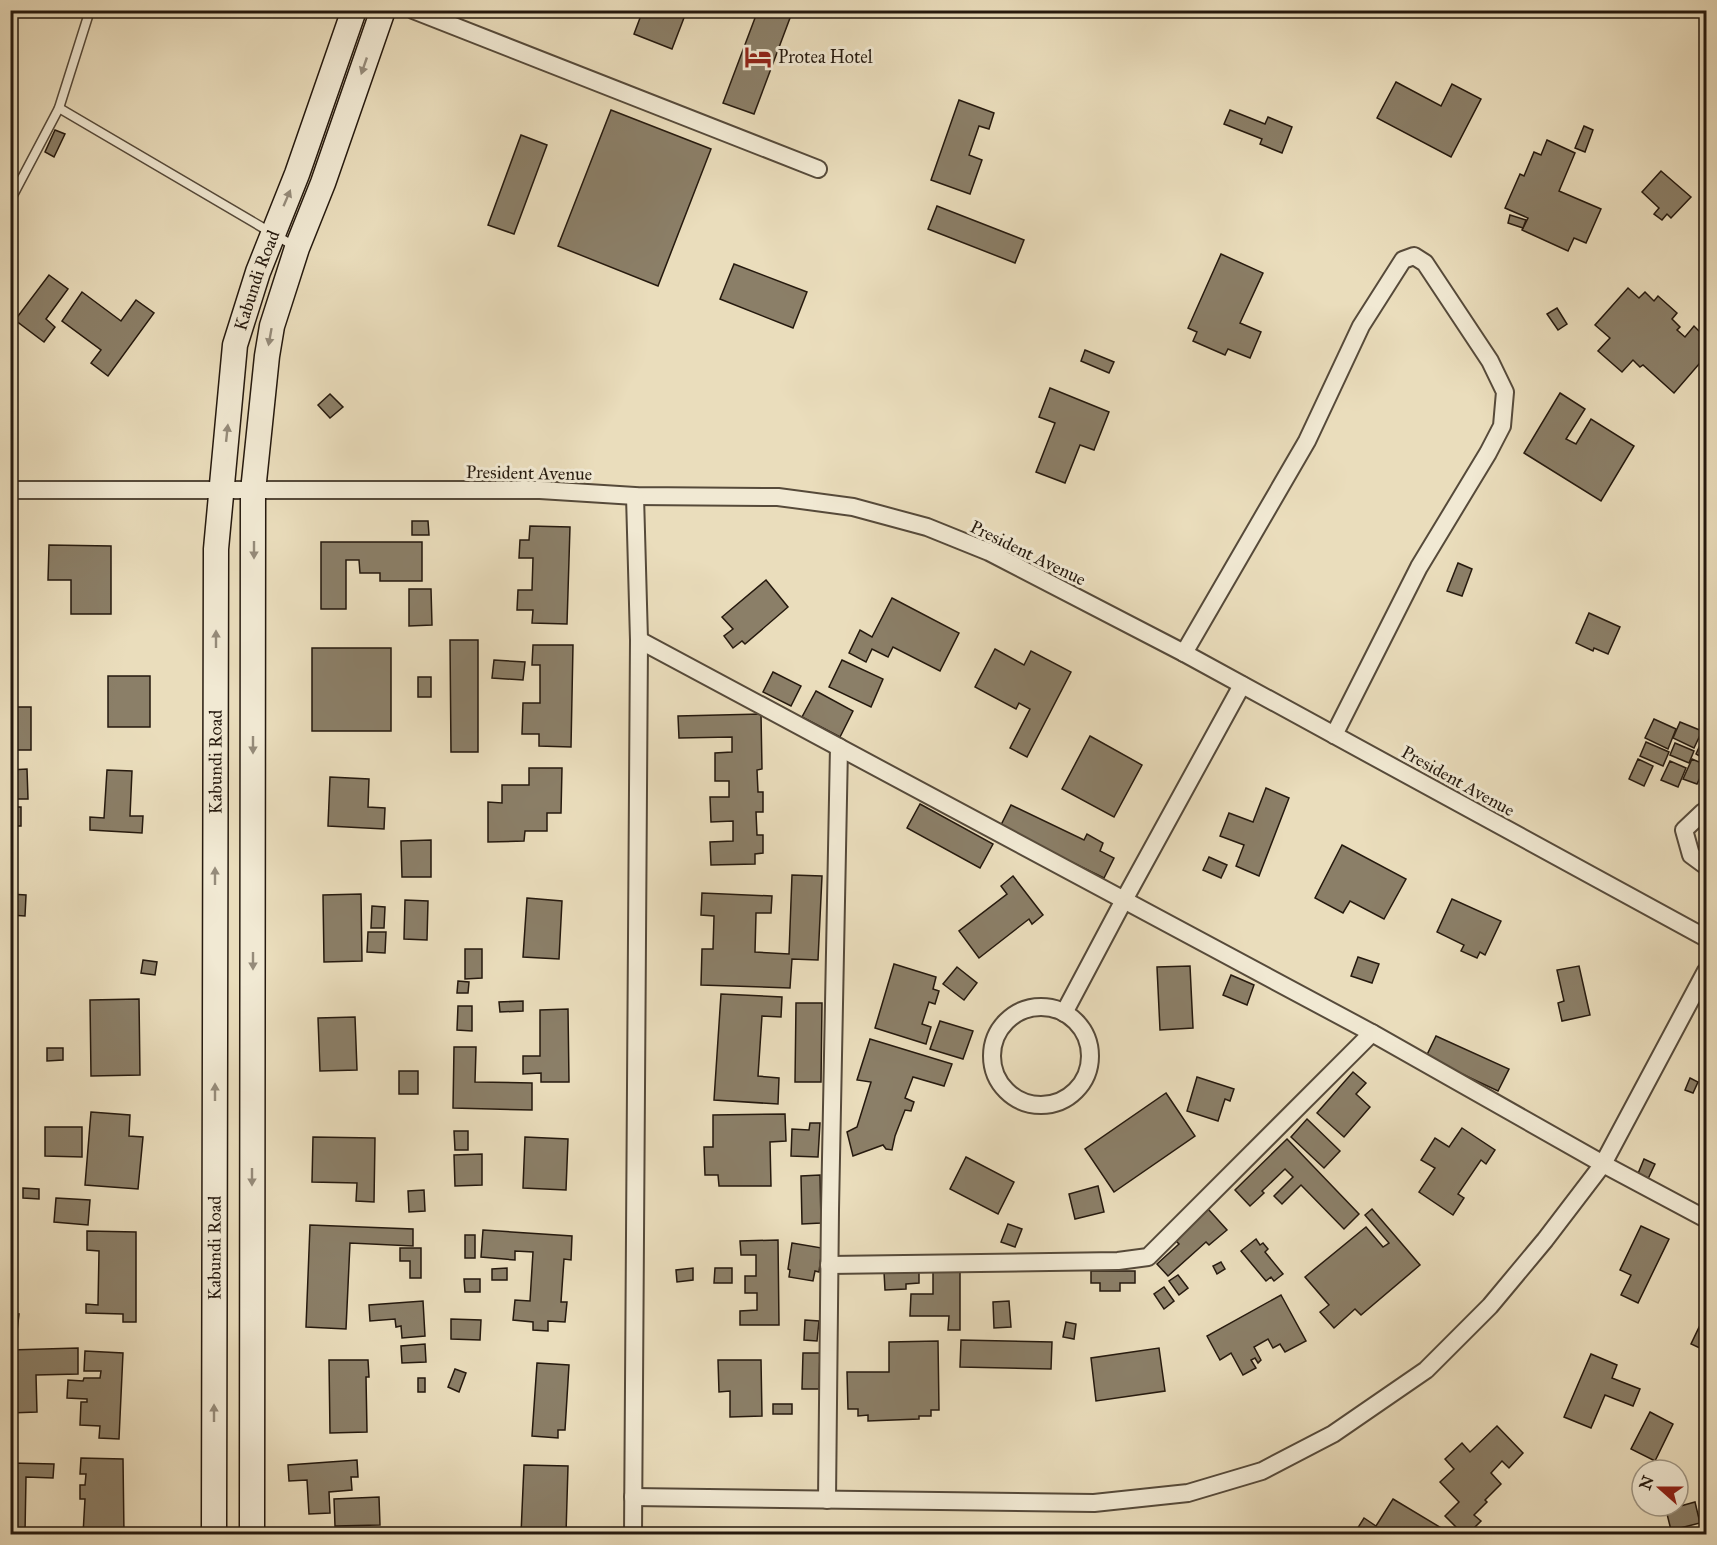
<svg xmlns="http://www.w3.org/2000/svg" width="1717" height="1545" font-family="'IM FELL Great Primer',serif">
<rect width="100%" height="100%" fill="#eaddbc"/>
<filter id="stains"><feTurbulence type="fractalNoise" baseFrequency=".00333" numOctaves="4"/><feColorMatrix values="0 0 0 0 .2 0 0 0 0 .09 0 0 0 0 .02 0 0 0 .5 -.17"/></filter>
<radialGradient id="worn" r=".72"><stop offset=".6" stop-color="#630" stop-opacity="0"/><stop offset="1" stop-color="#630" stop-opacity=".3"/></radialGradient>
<g fill="#8b7f68" stroke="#25190e" stroke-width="1.5">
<path d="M643,10h44l-15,39 -38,-15z"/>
<path d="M758,10h35l-39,104 -31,-11z"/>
<path d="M1396,82l45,24 11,-22 29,15 -30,58 -74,-39z"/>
<path d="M959,100l35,13 -5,16 -10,-3 -10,29 13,5 -12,34 -39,-14z"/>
<path d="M611,110l100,39 -53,137 -100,-40z"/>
<path d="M1230,110l35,14 3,-7 24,10 -10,26 -22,-9 2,-5 -38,-15z"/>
<path d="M1584,126l9,4 -8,22 -10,-4z"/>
<path d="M55,130l10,4 -11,23 -9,-5z"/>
<path d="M521,135l26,10 -33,89 -26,-9z"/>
<path d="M1547,140l28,13 -16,38 42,18 -15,34 -12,-5 -6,13 -46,-21 6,-12 -23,-10 15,-34 4,2 10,-24 7,3z"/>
<path d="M1661,171l30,26 -20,21 -4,-4 -5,6 -8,-6 5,-6 -17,-16z"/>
<path d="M937,206l87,34 -9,23 -87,-34z"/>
<path d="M1510,215l16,5 -3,8 -15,-5z"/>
<path d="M1221,254l42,19 -23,50 21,9 -11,26 -22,-9 -3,6 -32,-14 4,-9 -9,-4z"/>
<path d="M734,264l73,28 -14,36 -73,-29z"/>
<path d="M49,275l19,14 -22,30 9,8 -11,15 -29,-22z"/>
<path d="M1628,288l11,10 6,-6 9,9 4,-5 19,17 -5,6 8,8 -3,3 8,7 9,-11 12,12v18l-32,37 -31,-28 -3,2 -7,-7 -11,12 -24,-21 12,-13 -15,-13z"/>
<path d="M82,292l39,29 15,-21 18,13 -46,63 -17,-13 10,-13 -39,-29z"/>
<path d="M1557,308l10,16 -9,6 -11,-16z"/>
<path d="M1085,350l29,12 -5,11 -28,-12z"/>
<path d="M1050,388l59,24 -15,38 -14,-5 -15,38 -29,-11 19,-49 -16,-6z"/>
<path d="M1560,393l25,16 -19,30 10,5 15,-25 43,27 -33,55 -77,-48z"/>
<path d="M330,394l13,13 -13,11 -12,-13z"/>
<path d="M412,521h16l1,14h-17z"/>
<path d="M530,526l40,1 -3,97 -35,-1 1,-13h-16l1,-20h14l1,-32h-14l1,-18h9z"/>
<path d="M321,542h101v39h-42v-8h-20l-1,-13h-13v49h-25z"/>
<path d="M49,545l62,1v68h-40v-34h-23z"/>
<path d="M1458,563l14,6 -10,27 -15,-5z"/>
<path d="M766,580l22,27 -43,37 -3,-3 -9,7 -9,-12 9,-7 -11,-12z"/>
<path d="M409,589h22l1,36 -23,1z"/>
<path d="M892,598l67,35 -19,38 -47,-24 -5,10 -16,-8 -6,13 -17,-9 11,-23 12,7z"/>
<path d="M1589,613l31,14 -12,27 -14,-6 -1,3 -17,-8z"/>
<path d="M450,640h28v112h-27z"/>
<path d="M533,645h40l-2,102 -32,-1v-12h-17l1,-31h17v-38h-8z"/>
<rect x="312" y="648" width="79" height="83"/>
<path d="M995,649l29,16 7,-14 40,21 -44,85 -17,-9 20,-39 -11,-6 -3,6 -41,-22z"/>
<path d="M494,660l31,2 -2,18 -31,-2z"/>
<path d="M842,660l41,19 -12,28 -42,-20z"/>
<path d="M773,672l28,14 -10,20 -28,-14z"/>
<rect x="108" y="676" width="42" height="51"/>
<rect x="418" y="677" width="13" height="20"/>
<path d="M816,691l37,20 -13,26 -38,-20z"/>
<rect x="10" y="707" width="21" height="43"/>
<path d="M761,714l1,55 -5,1 1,22h5v20h-7l1,23h6v18l-8,1v10l-44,1 -1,-23 23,-1v-20l-22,1 -1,-25h19v-16h-14v-28l17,-1v-15l-53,1 -1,-22z"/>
<path d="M1654,719l22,10 -8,20 -23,-11z"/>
<path d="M1706,721v21l-7,-3z"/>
<path d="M1680,722l22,9 -8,17 -21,-10z"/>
<path d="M1090,736l52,29 -28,52 -52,-28z"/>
<path d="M1646,742l23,10 -6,14 -23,-10z"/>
<path d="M1675,743l19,8 -5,12 -19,-8z"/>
<path d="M1701,743l5,2v15l-10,-6z"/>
<path d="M1638,759l15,7 -9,20 -15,-7z"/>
<path d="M1692,759l14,6 -9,19 -14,-5z"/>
<path d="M1670,761l16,7 -8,19 -17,-7z"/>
<path d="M529,768h33l-1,45h-14v18h-22l-1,10 -36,1v-40l14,1v-18h27z"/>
<path d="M27,769l1,30h-18v-29z"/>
<path d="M107,770l25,1 -2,45h13l-1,17 -52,-3v-13l14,1z"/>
<path d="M330,777l39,2 -1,28 17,1 -1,21 -56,-3z"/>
<path d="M1266,788l23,10 -30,78 -23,-10 8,-21 -24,-9 9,-23 24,9z"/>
<path d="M920,804l73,40 -13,24 -73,-40z"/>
<path d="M1011,805l73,35 3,-6 16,9 -3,8 14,7 -10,20 -104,-51z"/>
<rect x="10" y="807" width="11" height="19"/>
<path d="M431,840v37h-29l-1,-36z"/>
<path d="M1342,845l64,34 -22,40 -34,-18 -7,12 -28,-15z"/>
<path d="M1209,857l18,8 -6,13 -18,-8z"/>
<path d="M792,875l30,1 -4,84 -26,-1 -2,29 -89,-3 1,-36h11l1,-33 -13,-1 1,-22 70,3 -1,17h-15l-1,39 34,2z"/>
<path d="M1013,876l30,39 -11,9 -3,-5 -50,39 -20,-27 48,-37 -6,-8z"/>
<path d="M10,894l16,1 -1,21 -15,-1z"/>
<path d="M361,894l1,67 -38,1 -1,-67z"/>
<path d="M527,898l35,3 -3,58 -36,-2z"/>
<path d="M1452,899l49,22 -16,34 -5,-3 -3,6 -16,-7 3,-6 -27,-13z"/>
<path d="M405,900l23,1 -1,39 -23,-1z"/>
<path d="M372,906l13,1 -1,21h-13z"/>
<path d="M368,932h18l-1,21 -18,-1z"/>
<path d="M465,949h17v29l-17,1z"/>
<path d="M1358,957l21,7 -7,19 -21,-7z"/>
<path d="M143,960l14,2 -2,13 -14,-2z"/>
<path d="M894,964l42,13 -3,12 6,2 -4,13 -6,-2 -7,22 9,3 -5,17 -51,-16z"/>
<path d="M1190,966l3,62 -33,2 -3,-63z"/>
<path d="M1579,966l11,49 -28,6 -4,-18 6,-2 -7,-31z"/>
<path d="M957,967l20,16 -13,17 -21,-16z"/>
<path d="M1231,975l23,10 -7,20 -24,-10z"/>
<path d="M458,981l11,1 -1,11h-11z"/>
<path d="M721,994l61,3 -1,20 -19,-1 -4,60 21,2 -1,26 -64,-4z"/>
<path d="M139,999l1,76 -49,1 -1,-76z"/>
<path d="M523,1001v10l-23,1 -1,-10z"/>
<path d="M796,1003h26l-1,79h-26z"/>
<path d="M458,1006h14v25l-15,-1z"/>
<path d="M568,1009l1,73h-28v-9l-18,1v-18h17v-46z"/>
<path d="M355,1017l2,53 -37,1 -2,-53z"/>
<path d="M940,1021l33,10 -10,28 -33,-10z"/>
<path d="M1436,1036l73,33 -11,22 -36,-17 -2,4 -36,-17z"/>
<path d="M870,1039l82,25 -8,22 -31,-9 -8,21 9,4 -3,9 -6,-1 -10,26 -3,14 -6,-1 -3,-4 -30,11 -6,-24 10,-5 14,-45 -14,-2z"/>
<path d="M454,1047h22l-1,35 57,1v27l-79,-2z"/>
<path d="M47,1048h16v12l-16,1z"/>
<rect x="399" y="1071" width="19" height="23"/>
<path d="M1353,1072l13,11 -10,11 14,13 -26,30 -27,-24z"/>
<path d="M1197,1077l37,12 -4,12 -5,-2 -7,22 -31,-10z"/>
<path d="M1690,1078l8,4 -5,11 -8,-3z"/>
<path d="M1166,1093l29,43 -81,56 -29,-43z"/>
<path d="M91,1112l39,3 -1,21 14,1 -5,52 -53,-4z"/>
<path d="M785,1114l1,27 -16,1 1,44h-52l-1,-11h-13l-1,-28h9v-32z"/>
<path d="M1307,1119l33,32 -16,17 -33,-31z"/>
<path d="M810,1123h10l-2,34 -27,-1 1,-27 17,1z"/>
<path d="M45,1127h37v30l-37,-1z"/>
<path d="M1462,1128l33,22 -9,14 -5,-4 -23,34 6,4 -11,17 -34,-23 16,-24 -14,-8 14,-22 14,9z"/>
<path d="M454,1131h14v19h-13z"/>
<path d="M10,1134h4l2,34h-6z"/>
<path d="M313,1137l62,1 -1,64 -18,-1 1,-18 -45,-1z"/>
<path d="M525,1137l43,2 -2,51 -43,-2z"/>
<path d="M1287,1139l72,75 -15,15 -43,-44 -19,19 -8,-8 19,-19 -8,-8 -23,22 2,2 -14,13 -15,-16z"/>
<path d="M482,1154v31l-27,1 -1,-31z"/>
<path d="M966,1157l48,25 -16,32 -48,-25z"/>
<path d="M1644,1159l11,5 -8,17 -10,-5z"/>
<path d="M820,1175l1,48 -19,1 -1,-48z"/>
<path d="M1098,1186l6,26 -29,7 -6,-25z"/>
<path d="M23,1188l16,1v10l-16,-1z"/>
<path d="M424,1190l1,21 -16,1 -1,-21z"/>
<path d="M56,1198l34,2 -2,25 -34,-3z"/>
<path d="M1208,1209l19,21 -18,15 -3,-3 -38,34 -11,-12 22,-20 -5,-5z"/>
<path d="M1372,1209l48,56 -59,50 -6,-6 -21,19 -14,-16 9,-7 -24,-28 61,-50 17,20 6,-4 -24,-28z"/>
<path d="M1008,1224l14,5 -7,18 -14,-5z"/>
<path d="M310,1225l103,4v17l-63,-3 -4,86 -40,-2z"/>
<path d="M1641,1226l28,13 -31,64 -17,-8 10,-20 -11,-5z"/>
<path d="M483,1230l89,6 -1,24 -7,-1 -3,43h6l-2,20 -17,-1v10l-15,-1v-8l-20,-2 2,-20 15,1 3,-49 -18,-1v9l-34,-3z"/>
<path d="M87,1231l49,1v90h-13v-8l-37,-1v-9l12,1 1,-54 -12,-1z"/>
<rect x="465" y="1235" width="10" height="23"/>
<path d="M1256,1239l4,6 3,-2 5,6 -3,3 18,22 -9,7 -3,-4 -5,4 -25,-30z"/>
<path d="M778,1240l1,85h-39v-14l17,-1v-17h-12v-17h11v-21h-15l-1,-14z"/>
<path d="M792,1243l30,5 -3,24 -4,-1 -2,10 -24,-4 1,-7 -2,-1z"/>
<path d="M400,1248h21v30h-11v-17h-10z"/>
<path d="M1221,1262l4,7 -8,5 -4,-8z"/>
<path d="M507,1268v12h-15v-11z"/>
<path d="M693,1268v12l-16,2 -1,-12z"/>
<path d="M715,1268h17v15h-18z"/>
<path d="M933,1269h27v61h-12l1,-14h-39l1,-22h22z"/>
<path d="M919,1270v13l-13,1v5l-21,1 -1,-18z"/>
<path d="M1091,1271h44v12h-15v8h-20v-8h-9z"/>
<path d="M1178,1275l10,13 -9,7 -10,-14z"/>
<path d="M464,1279h16v13h-15z"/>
<path d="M1164,1287l10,14 -10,8 -10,-15z"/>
<path d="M1281,1295l25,46 -21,11 -5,-8 -7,4 -5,-9 -14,8 7,13 -3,3 -3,-5 -4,2 5,8 -13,7 -12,-22 -11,7 -13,-24z"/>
<path d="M423,1301l2,35 -23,2 -1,-12 -5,1 -1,-8 -25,2 -1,-16z"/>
<path d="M1009,1301l2,26 -17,1 -1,-26z"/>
<path d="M10,1313l9,1 -3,26h-6z"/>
<path d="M451,1319l30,1 -1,20 -29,-1z"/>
<path d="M1703,1319l3,1v23l-2,7 -13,-6z"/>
<path d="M805,1320l14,1 -2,20 -13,-1z"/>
<path d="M1066,1322l10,2 -2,15 -11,-2z"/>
<path d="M961,1340l91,2 -1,27 -91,-2z"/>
<path d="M938,1341l1,69h-8v6h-12v3l-51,2v-6l-10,1v-7h-10l-1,-37h42v-30z"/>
<path d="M425,1344l1,18 -24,1 -1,-17z"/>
<path d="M78,1348v26l-42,1 1,37 -27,1v-63z"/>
<path d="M1159,1348l6,43 -69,10 -5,-43z"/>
<path d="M85,1351l38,2 -4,86 -20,-1 1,-12 -20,-1 1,-23h6v-3l-20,-1 1,-18 15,1 1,-3h16l1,-7h-17z"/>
<path d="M803,1353h17l-1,36h-17z"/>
<path d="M1591,1354l26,11 -5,13 28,11 -7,17 -28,-11 -14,33 -27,-11z"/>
<path d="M329,1360h39l1,17h-3l1,55 -37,1z"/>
<path d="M718,1360h43l1,56 -32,1v-26l-11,1z"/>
<path d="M537,1363l32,2 -4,65h-7v8l-26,-2z"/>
<path d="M455,1369l11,4 -7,19 -11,-5z"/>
<rect x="418" y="1378" width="7" height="14"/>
<rect x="773" y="1404" width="19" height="10"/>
<path d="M1650,1412l23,12 -18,37 -24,-12z"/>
<path d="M1497,1426l26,27 -14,15 -7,-7 -11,12 10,11 -16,16 2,2 -13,13 7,6 -13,13h-5l-18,-18 14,-14 -19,-20 14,-13 -9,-10 17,-16 8,9z"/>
<path d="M81,1458l42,1 1,75h-41l2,-35h-5v-14h5l1,-11h-6z"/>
<path d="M357,1460l1,17h-7l1,13 -23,2 1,21 -21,1 -2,-34 -18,1 -1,-16z"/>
<path d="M10,1463l44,1 -1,14 -27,-1 -1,56h-15z"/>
<path d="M524,1465l44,1 -2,68h-45z"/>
<path d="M379,1497l1,28 -45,1 -1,-27z"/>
<path d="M1393,1499l50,30 -4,5h-85l10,-16 12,8z"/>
<path d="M1695,1502l5,21 -20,5 2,6h-10l-6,-24z"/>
<path d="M359,1530l48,1v3h-48z"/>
</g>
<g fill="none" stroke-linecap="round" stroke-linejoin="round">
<defs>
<g id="lane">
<path d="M59,108l235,138"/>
<path d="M10,201l49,-93 31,-98"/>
</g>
<g id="street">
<path d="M413,10l405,159"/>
<path d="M10,490h530l95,6 143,1 75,10 74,20 62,25 195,101 522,285"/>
<path d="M639,640l733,393 231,131 103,55"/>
<path d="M1184,653l123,-212 54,-115 42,-66 11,-4 11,7 65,98 15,31 -3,34 -14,27 -69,114 -85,168"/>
<path d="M1706,812h-3l-19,18 7,25 15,11"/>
<circle cx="1041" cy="1056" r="49"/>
<path d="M1064,1013l60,-113 118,-215"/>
<path d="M829,1265l289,-4 30,-4 224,-224"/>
<path d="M633,1497l461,6 94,-10 74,-22 71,-37 93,-64 64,-64 55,-66 58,-76 103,-193"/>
<path d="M827,1500l3,-290 9,-463"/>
<path d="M633,1534l6,-894 -4,-144"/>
</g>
<g id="secondary">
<path id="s1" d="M214,1534l2,-985 19,-204 23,-73 39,-98 57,-164"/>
<path d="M252,1534l1,-1043 14,-135 5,-30 25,-78 26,-65 60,-173"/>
</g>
</defs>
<use href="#lane" stroke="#564a3a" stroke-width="11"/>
<use href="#street" stroke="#564a3a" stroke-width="20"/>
<use href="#secondary" stroke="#25190e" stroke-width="27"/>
<use href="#lane" stroke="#f1e9d3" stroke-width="8"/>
<use href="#street" stroke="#f1e9d3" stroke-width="16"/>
<use href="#secondary" stroke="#f1e9d3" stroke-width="24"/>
</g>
<defs><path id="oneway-solid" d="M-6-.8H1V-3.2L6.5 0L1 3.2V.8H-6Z" transform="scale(1.5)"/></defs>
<g fill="#958b7a">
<use href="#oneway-solid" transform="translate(364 66) rotate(109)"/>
<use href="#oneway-solid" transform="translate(287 198) rotate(-67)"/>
<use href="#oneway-solid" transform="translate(270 337) rotate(100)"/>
<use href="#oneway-solid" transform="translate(227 433) rotate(-84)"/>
<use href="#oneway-solid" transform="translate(254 550) rotate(90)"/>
<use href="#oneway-solid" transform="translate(216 639) rotate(-90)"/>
<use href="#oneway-solid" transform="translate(253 745) rotate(90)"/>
<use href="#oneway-solid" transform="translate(215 876) rotate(-90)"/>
<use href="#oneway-solid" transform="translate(253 961) rotate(90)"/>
<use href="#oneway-solid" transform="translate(215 1092) rotate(-90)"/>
<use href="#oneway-solid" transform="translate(252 1177) rotate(90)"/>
<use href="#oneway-solid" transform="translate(214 1413) rotate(-90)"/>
</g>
<defs>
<symbol id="hotel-bare" viewBox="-9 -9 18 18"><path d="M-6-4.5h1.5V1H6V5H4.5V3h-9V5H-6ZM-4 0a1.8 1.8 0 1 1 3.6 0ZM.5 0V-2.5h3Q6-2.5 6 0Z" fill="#8f2418" stroke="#f1e9d3" stroke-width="2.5" paint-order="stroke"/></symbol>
</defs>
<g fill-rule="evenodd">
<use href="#hotel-bare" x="739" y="38" width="38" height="38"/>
</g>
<g text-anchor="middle" stroke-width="6" stroke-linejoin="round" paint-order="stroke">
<g font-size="18" fill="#25190e" stroke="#f1e9d3" text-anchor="start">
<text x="778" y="63">Protea Hotel</text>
</g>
<g font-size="18" fill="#25190e" stroke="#f1e9d3">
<text dy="6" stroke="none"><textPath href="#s1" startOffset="1258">Kabundi Road</textPath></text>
<text transform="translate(529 473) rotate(1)" y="6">President Avenue</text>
<text transform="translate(1028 553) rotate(26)" y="6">President Avenue</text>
<text dy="6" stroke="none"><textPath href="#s1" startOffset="772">Kabundi Road</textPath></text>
<text transform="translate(1458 781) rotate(29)" y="6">President Avenue</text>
<text dy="6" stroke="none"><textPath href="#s1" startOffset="286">Kabundi Road</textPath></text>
</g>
</g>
<rect width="1717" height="1545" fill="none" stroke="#eaddbc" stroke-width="36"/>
<rect x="12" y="12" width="1693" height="1521" fill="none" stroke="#25190e" stroke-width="3"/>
<rect x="18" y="18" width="1681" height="1509" fill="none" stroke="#25190e" stroke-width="1.5"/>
<g transform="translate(1660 1488) rotate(291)"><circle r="28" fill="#f1e9d3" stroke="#9f9684" stroke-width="1.5"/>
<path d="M0-4.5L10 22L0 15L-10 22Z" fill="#8f2418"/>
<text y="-9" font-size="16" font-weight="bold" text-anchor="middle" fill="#25190e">N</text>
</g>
<rect width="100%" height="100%" filter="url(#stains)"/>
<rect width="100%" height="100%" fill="url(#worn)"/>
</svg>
